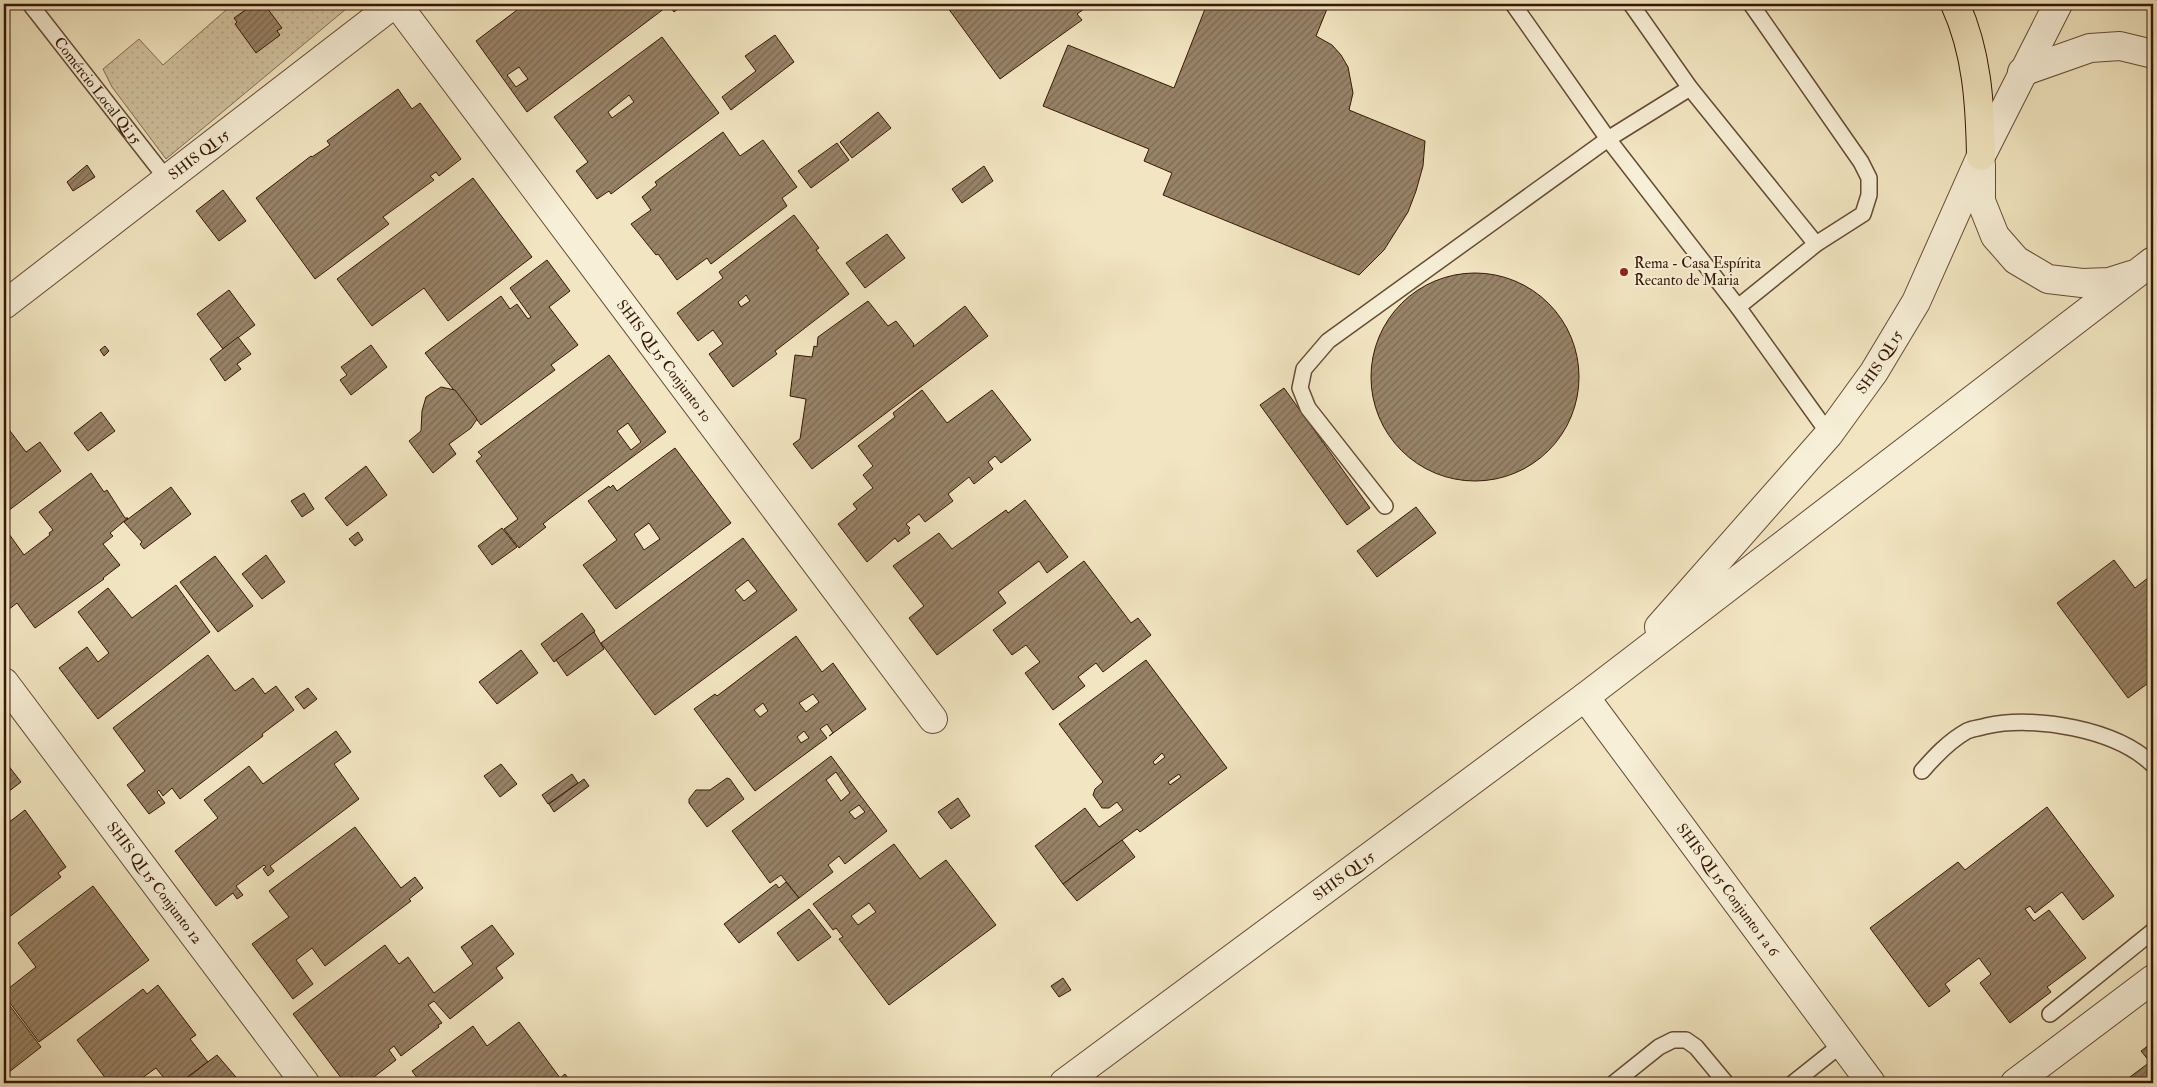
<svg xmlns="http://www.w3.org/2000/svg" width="2157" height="1087" font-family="'IM FELL Double Pica',serif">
<defs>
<pattern id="park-dots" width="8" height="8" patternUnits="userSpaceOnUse" patternTransform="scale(1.25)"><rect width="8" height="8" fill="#d2c3a2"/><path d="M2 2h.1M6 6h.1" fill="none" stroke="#b5a78a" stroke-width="1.8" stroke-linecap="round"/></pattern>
<pattern id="building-hatch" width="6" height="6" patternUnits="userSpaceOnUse" patternTransform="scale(1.25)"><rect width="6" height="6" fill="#988367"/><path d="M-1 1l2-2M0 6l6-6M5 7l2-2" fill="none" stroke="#7d6a53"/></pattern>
</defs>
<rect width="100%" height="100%" fill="#f2e6c2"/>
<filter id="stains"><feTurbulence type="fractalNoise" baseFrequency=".004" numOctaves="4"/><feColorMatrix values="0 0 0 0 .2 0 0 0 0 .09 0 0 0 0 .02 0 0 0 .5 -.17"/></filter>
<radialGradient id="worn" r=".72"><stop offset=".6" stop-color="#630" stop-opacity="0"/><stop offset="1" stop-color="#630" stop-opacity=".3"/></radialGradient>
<path fill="url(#park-dots)" stroke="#846e54" d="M233,4h119l-186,155 -54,-72 -9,-18 36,-30 24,26z"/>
<g fill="url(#building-hatch)" stroke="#361805" fill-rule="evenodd">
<path d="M254,4h10l18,24 -5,3 3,4 -24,18 -21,-29 2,-2 -3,-4z"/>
<path d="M525,4h159l-10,8 -5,-7 -142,107 -51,-71zM519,67l9,12 -12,8 -9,-12z"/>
<path d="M945,4h146l-14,10 5,6 -82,59z"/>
<path d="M1207,4h122l-13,32 16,9 9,10 7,12 5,26 -4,17 76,31 -2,25 -7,25 -8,21 -24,38 -25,25 -196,-80 9,-22 -28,-12 5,-12 -106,-43 25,-61 106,43z"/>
<path d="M775,35l19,27 -63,48 -9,-13 34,-26 -11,-15z"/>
<path d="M662,37l57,76 -108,81 -2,-3 -12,8 -21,-28 12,-9 -34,-45zM629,95l5,7 -22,16 -4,-6z"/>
<path d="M398,89l14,20 8,-6 41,56 -22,17 -3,-4 -6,4 4,4 -51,37 6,7 -74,55 -59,-81 55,-42 1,1 18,-12 -3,-4z"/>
<path d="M878,112l13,16 -39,30 -12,-16z"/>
<path d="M723,132l17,24 23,-16 34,47 -15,11 5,8 -76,58 -4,-6 -30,22 -19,-26 -2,1 -25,-31 20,-14 -9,-13 15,-12 -2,-3z"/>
<path d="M837,143l12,17 -38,28 -13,-17z"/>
<path d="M87,165l8,12 -22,14 -6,-9z"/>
<path d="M984,166l9,15 -31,22 -10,-14z"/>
<path d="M473,178l59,79 -84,64 -24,-33 -52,38 -35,-47z"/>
<path d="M223,190l23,31 -27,20 -23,-30z"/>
<path d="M794,215l25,33 -3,2 33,44 -74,57 2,3 -44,33 -24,-33 14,-10 -10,-14 -15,11 -21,-28 46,-35 -4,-6zM746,295l4,6 -9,6 -3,-5z"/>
<path d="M887,234l18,24 -40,30 -19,-25z"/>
<path d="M547,260l23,31 -21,16 29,38 -27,20 4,5 -74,55 -56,-72 76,-57 9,13 7,-5 11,15 3,-2 -21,-29z"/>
<circle cx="1475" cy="377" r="104"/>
<path d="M229,290l26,35 -32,24 -26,-35z"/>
<path d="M868,301l20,25 8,-5 18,23 -1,3 52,-41 23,30 -176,133 -19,-25 7,-5 6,-40 -16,-3 5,-41 17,2 2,-11 3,1 1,-10z"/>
<path d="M238,337l13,17 -14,10 4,5 -16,12 -15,-22z"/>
<path d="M371,345l16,22 -36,28 -11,-15 7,-5 -6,-8z"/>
<path d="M105,346l4,5 -5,5 -4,-6z"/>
<path d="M609,355l57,77 -117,87 -6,5 3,3 -27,21 -15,-19 14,-10 -42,-58 6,-5 -4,-4zM628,423l13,19 -10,8 -14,-19z"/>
<path d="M441,387l14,3 22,29 -6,9 -22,16 7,10 -23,19 -24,-32 12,-10 1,-20 4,-14z"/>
<path d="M1284,388l86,120 -23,17 -87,-120z"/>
<path d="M922,390l25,33 45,-33 39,50 -30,23 -6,-7 -7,6 5,7 -19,15 -5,-7 -21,17 5,7 -28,21 -6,-8 -13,10 4,4 -2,2 2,3 -12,9 -3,-4 -28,24 -29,-38 19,-15 -4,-5 20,-16 -10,-13 10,-9 -15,-20 37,-29 -2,-4z"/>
<path d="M101,412l14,19 -27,20 -14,-18z"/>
<path d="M4,423l22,29 14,-10 21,29 -57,43z"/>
<path d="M675,448l56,75 -115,86 -33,-44 34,-25 -29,-39 21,-15 1,2 3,-3 4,6zM649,523l11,16 -16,11 -10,-16z"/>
<path d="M366,466l21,29 -40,31 -22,-28z"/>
<path d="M91,473l13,19 3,-2 18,28h3l-18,15 3,3 -10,8 17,21 -17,13 1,1 -69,49 -18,-25 -13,10v-86l20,28 26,-20 -1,-2 4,-3 -14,-18z"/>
<path d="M171,487l20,27 -47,35 -4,-5 2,-2 -18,-20z"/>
<path d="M304,493l10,16 -12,8 -11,-16z"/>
<path d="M1025,500l43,57 -21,16 -8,-12 -41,31 8,11 -69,52 -28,-37 15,-12 -31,-40 46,-33 13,16 54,-39 2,3z"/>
<path d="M1416,507l20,26 -59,44 -20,-26z"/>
<path d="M502,528l15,19 -25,18 -14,-19z"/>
<path d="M358,532l5,8 -8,6 -6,-7z"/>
<path d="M743,538l54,72 -142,105 -54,-72zM748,580l9,11 -13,10 -9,-11z"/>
<path d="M266,555l19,27 -23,17 -20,-25z"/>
<path d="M215,556l38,50 -35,26 -38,-50z"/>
<path d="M2114,560l21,28 18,-14v118l-6,-8 -19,14 -71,-95z"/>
<path d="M1084,561l47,62 7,-5 13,17 -48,37 -7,-9 -18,14 7,9 -32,24 -28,-37 15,-11 -14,-17 -14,10 -19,-25z"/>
<path d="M176,585l34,47 -112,87 -39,-51 28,-21 11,15 11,-9 -31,-41 30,-24 24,30z"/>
<path d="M582,613l13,18 -41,31 -13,-18z"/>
<path d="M594,632l10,17 -37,27 -11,-16z"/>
<path d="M796,636l26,36 11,-9 33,46 -37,27 4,-3 -6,-9 -7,5 7,9 -72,53 -61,-82 21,-15 2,2zM813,694l6,8 -13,10 -7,-9zM763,703l5,8 -8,6 -6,-7zM804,731l5,7 -8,5 -4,-6z"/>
<path d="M521,650l17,23 -41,31 -18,-22z"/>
<path d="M208,655l27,36 18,-13 12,16 11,-8 18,24 -32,24 1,2 -83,63 -8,-11 -9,8 -4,-6 -2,2 8,11 -16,11 -22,-29 18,-14 -32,-43z"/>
<path d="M1146,660l81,108 -87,64 -3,-3 -74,55 -28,-38 50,-38 14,19 24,-17 -6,-8 -8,6h-7l-9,-13 2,-6 8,-7 -44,-58zM1162,753l3,4 -10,8 -2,-3zM1179,774l2,3 -11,8 -2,-3z"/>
<path d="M308,688l9,11 -13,10 -9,-12z"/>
<path d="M336,731l15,21 -17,12 25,35 -89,67 4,5 -6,5 -5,-7 3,-2 -2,-2 -28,21 7,9 -6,4 -4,-6 -17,13 -41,-55 43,-33 -14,-18 45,-34 14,18z"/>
<path d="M831,756l56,75 -42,33 -6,-8 -11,9 5,7 -34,26 -18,-23 -11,8 -38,-52zM836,772l14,21 -9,8 -15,-21zM859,805l6,7 -10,7 -6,-7z"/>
<path d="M4,760l17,22 -17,13z"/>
<path d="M501,764l16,20 -17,13 -16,-21z"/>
<path d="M572,774l6,9 -30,21 -6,-9z"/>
<path d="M727,778l3,1 14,20 -37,28 -18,-24v-4l7,-9h14z"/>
<path d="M584,779l5,7 -35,26 -5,-8z"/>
<path d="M958,798l12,18 -19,13 -13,-17z"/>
<path d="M2047,807l67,89 -31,24 -21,-28 -27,21 -5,-7 -5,3 9,12 15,-11 37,48 -39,29 4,5 -41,31 -30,-40 11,-9 -12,-16 -34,26 5,7 -21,16 -59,-79 88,-66 7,8z"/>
<path d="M25,810l41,57 -8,6 3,4 -57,44v-95z"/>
<path d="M355,827l46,61 14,-11 8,11 -14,11 2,2 -86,65 -13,-18 -16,12 17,24 -20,15 -41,-55 37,-27 -20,-26z"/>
<path d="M1122,840l13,17 -58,44 -14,-17z"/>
<path d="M894,844l26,35 26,-19 50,65 -107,80 -50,-66 4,-2 -7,-9 -3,2 -20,-26zM869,903l7,9 -18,13 -7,-9z"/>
<path d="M786,882l13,16 -60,45 -15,-19 52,-40 3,4z"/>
<path d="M93,886l56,74 -110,82 -35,-47v-3l32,-25 -18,-24z"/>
<path d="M809,909l22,28 -33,24 -21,-28z"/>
<path d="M492,925l22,29 -18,14 7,10 -53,41 -16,-18 -6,4 14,18 -4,2 1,2 -38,29 -7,-10 -5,4 7,10 -30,23h-9l-5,-7 -7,7 -52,-69 92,-69 14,19 9,-7 26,36 39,-29 -12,-17z"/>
<path d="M1063,978l8,12 -12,7 -8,-11z"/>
<path d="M158,985l38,50 -6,4 18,23 -29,21h-11l-12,-15 -21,15h-26l-32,-43 66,-51 4,5z"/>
<path d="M4,998l37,49 -37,29z"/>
<path d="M519,1022l41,56 -6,5h-133l-9,-12 61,-45 14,20z"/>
<path d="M2153,1042v41h-31l28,-21 -9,-11z"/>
<path d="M217,1055l24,28h-61z"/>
<path d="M565,1074l5,7 -8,2 -3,-4z"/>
</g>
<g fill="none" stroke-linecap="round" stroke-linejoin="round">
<defs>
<g id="service">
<path id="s1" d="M30,4l136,174"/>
<path d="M1513,4l95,135 130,168 91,127"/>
<path d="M1631,4l59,84 126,156"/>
<path d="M1738,307l78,-63 47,-30 6,-19v-17l-8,-16 -110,-158"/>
<path d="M1385,506l-77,-98 -8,-20 4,-19 24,-28 280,-202 82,-51"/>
<path d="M1922,771c13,-15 27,-30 45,-40 6,-3 13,-3 19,-5 48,-11 131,3 167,39"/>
<path d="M2050,1014l103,-83"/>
<path d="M1614,1083l45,-36 14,-7h13l10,7 30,36"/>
<path d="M1793,1083l49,-39"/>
</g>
<g id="minor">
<path id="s2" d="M397,4l536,715"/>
<path id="s3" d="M4,305l390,-301"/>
<path id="s4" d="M4,682l301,401"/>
<path id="s5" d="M1585,697l286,386"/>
<path d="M2015,1083l138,-104"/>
</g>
<g id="tertiary">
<path d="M2022,72l68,-24 30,-2 33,8"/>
<path d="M1981,165v36l14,35 21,24 32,19 34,4 27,-1 22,-7"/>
<path id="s6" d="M1659,627l170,-193 45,-62 42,-70 65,-146 77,-152"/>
<path id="s7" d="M1064,1083l521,-386 568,-436"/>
</g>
<path id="primary" d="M1955,4c22,48 25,99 26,152"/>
</defs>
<use href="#service" stroke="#654c34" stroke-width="18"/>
<use href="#minor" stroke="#654c34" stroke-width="30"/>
<use href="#tertiary" stroke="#654c34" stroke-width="30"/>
<use href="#primary" stroke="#361805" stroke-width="30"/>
<use href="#service" stroke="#f7efd7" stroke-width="15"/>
<use href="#minor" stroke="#f7efd7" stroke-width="28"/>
<use href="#tertiary" stroke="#f7efd7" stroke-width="28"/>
<use href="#primary" stroke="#f2e6c2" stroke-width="28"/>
</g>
<circle fill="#8f2418" stroke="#f7efd7" stroke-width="2" cx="1624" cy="272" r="5"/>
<g text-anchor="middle" stroke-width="4" stroke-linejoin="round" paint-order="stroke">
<g font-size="15" fill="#361805" stroke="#f7efd7">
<text dy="5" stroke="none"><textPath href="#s1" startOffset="110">Comércio Local Qi 15</textPath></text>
<text dy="5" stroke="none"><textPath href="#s3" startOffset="246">SHIS QI 15</textPath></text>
<text dy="5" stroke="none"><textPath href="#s2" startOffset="446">SHIS QI 15 Conjunto 10</textPath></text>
<text dy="5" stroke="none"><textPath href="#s6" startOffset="345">SHIS QI 15</textPath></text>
<text dy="5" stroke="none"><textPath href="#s7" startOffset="348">SHIS QI 15</textPath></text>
<text dy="5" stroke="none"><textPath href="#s4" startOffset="251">SHIS QI 15 Conjunto 12</textPath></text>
<text dy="5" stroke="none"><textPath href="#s5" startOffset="240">SHIS QI 15 Conjunto 1 a 6</textPath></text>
</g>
<g font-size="15" fill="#361805" stroke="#f7efd7" text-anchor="start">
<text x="1634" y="268">Rema - Casa Espírita<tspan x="1634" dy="17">Recanto de Maria</tspan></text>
</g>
</g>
<rect width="2157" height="1087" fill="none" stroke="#f2e6c2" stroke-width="20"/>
<rect x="5" y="5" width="2147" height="1077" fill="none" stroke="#361805" stroke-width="2.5"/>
<rect x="10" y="10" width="2137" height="1067" fill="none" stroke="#361805"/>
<rect width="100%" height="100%" filter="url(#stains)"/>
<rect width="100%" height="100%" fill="url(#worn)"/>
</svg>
